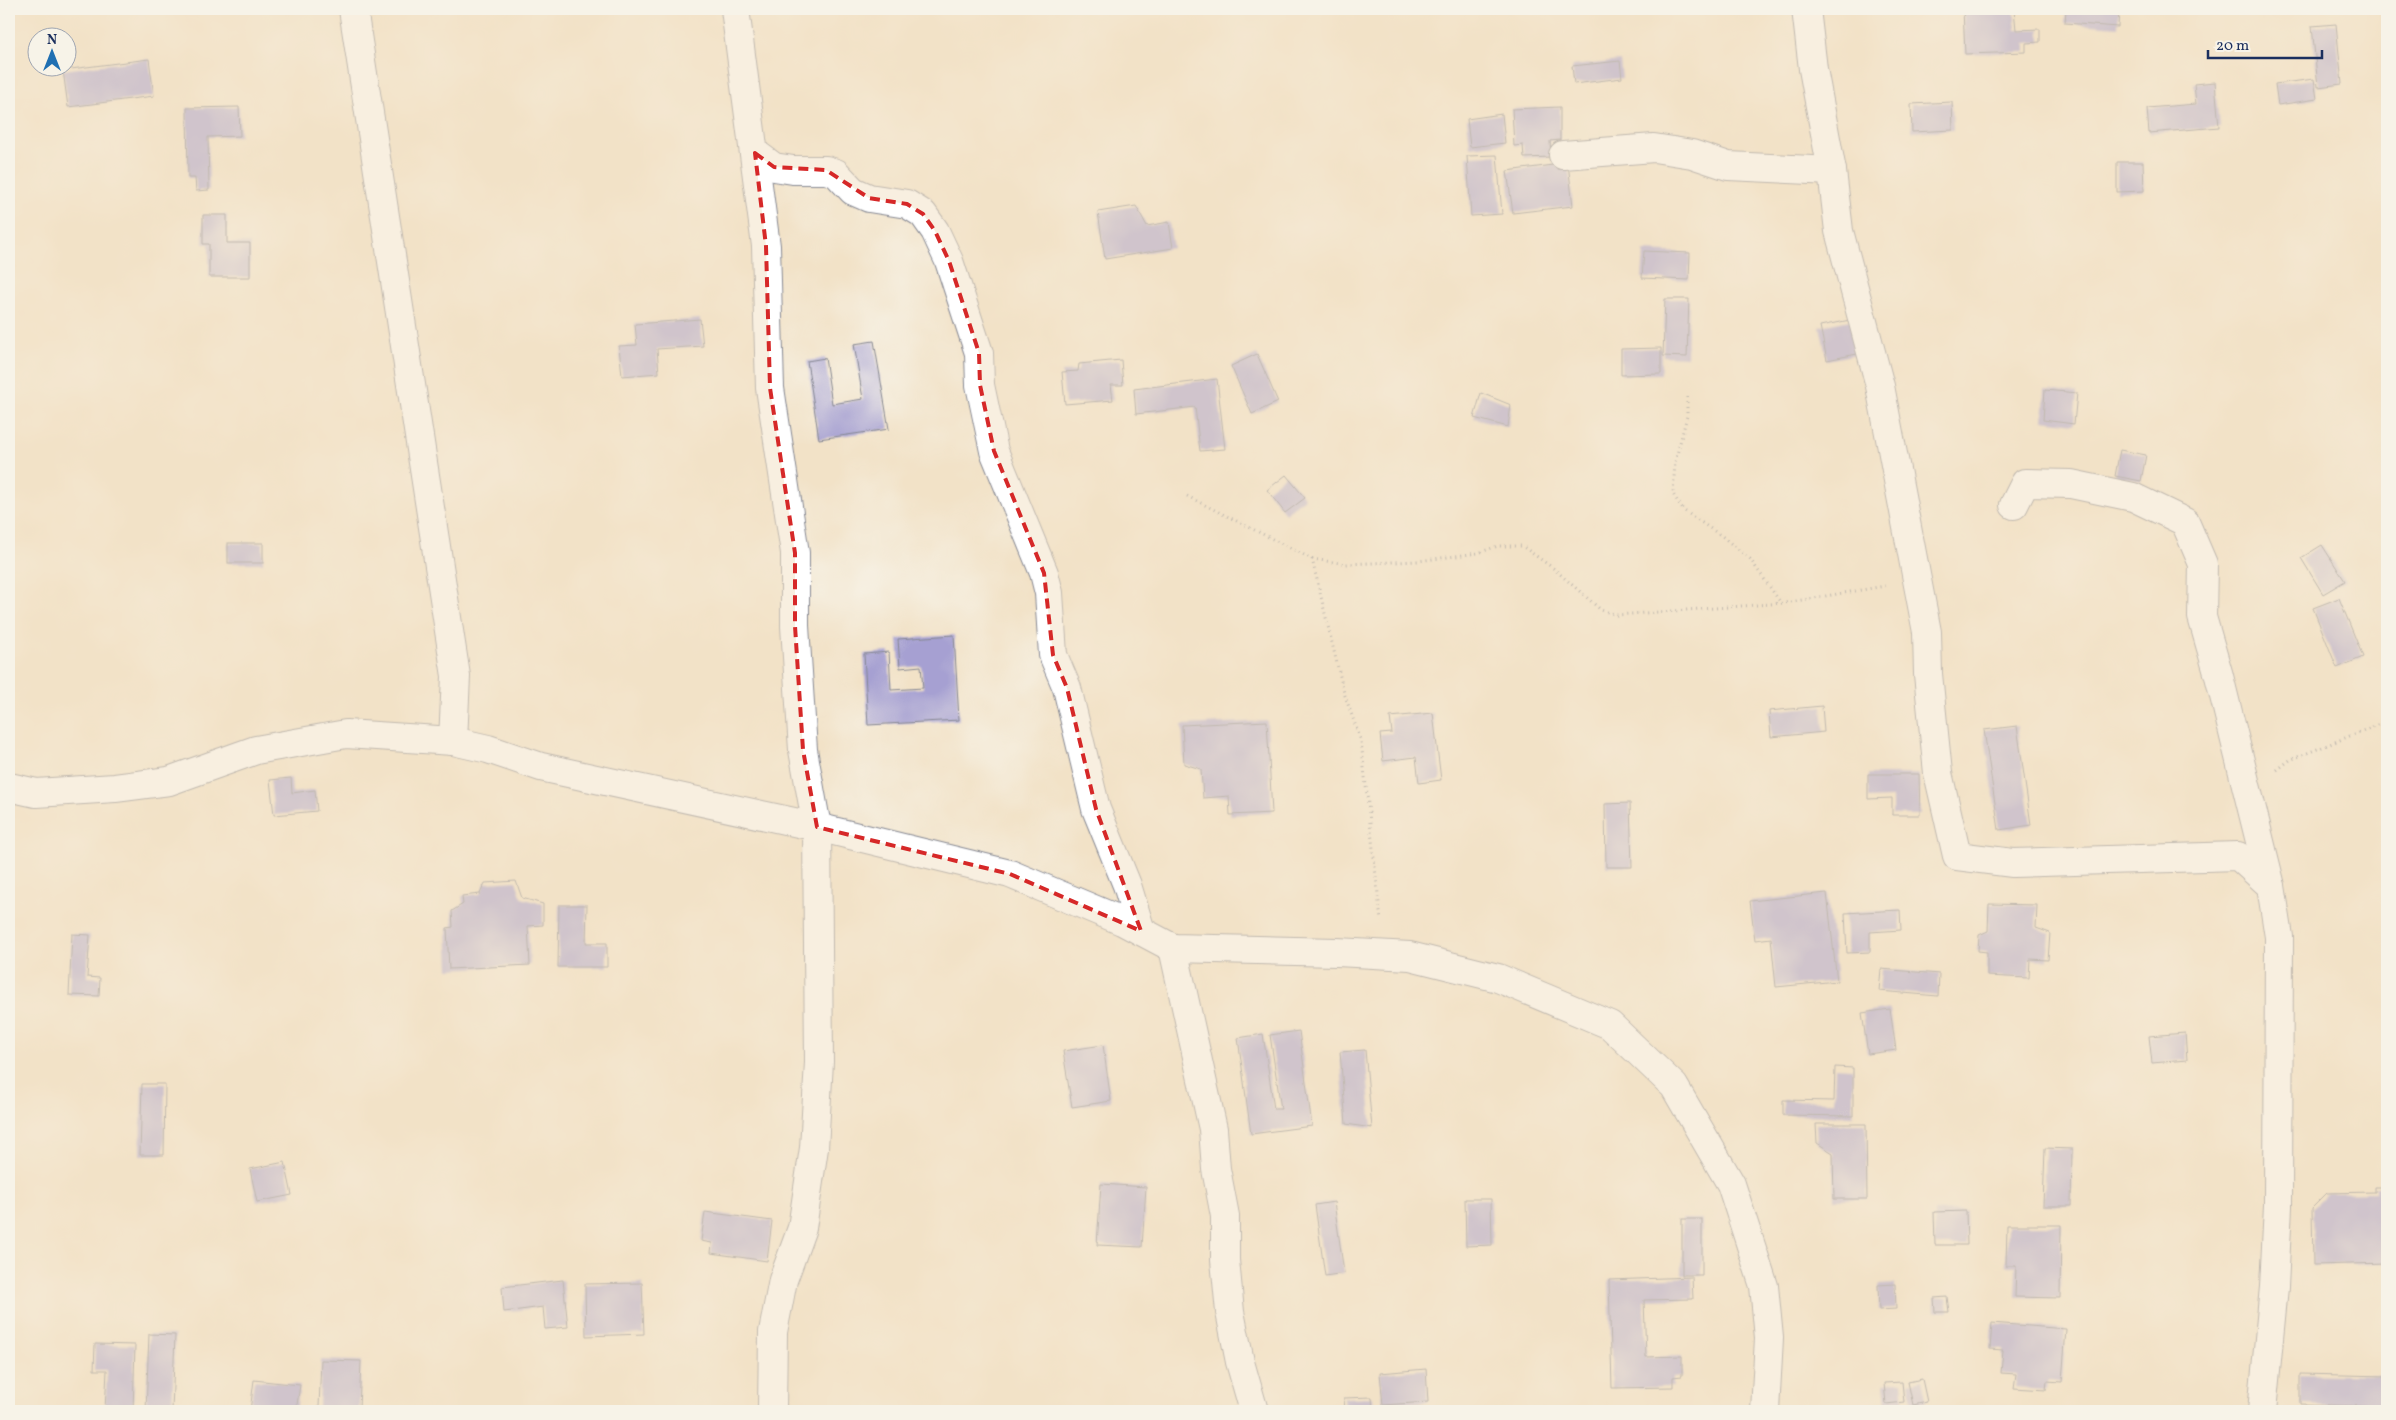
<svg xmlns="http://www.w3.org/2000/svg" width="2396" height="1420" font-family="Vollkorn,serif">
<rect width="100%" height="100%" fill="#f7f3e8"/>
<filter id="ink" filterUnits="userSpaceOnUse"><feTurbulence type="fractalNoise" baseFrequency=".02" numOctaves="2"/><feDisplacementMap in="SourceGraphic" scale="10" xChannelSelector="R" yChannelSelector="G"/><feConvolveMatrix kernelMatrix="1 2 1 2 8 2 1 2 1" color-interpolation-filters="sRGB"/></filter>
<filter id="wash" filterUnits="userSpaceOnUse"><feTurbulence type="fractalNoise" baseFrequency=".0096" numOctaves="4" result="noise"/><feDisplacementMap in="SourceGraphic" scale="20" xChannelSelector="R" yChannelSelector="G"/><feGaussianBlur stdDeviation="1.12" result="paint"/><feColorMatrix in="noise" values="0 0 0 0 0 0 0 0 0 0 0 0 0 0 0 0 0 1.4 0 .05"/><feComposite in="paint" operator="in"/></filter>
<g filter="url(#wash)">
<rect width="100%" height="100%" fill="#f2e2c7"/>
<g id="blocks">
<g fill="#a6a0d2">
<path d="M1963,9h51l2,21 24,-1v13l-14,1v9l-61,2z"/>
<path d="M2066,9h53l-1,18 -53,-4z"/>
<path d="M2336,24l6,60 -24,3 -6,-61z"/>
<path d="M149,59l5,37 -86,11 -5,-37z"/>
<path d="M1620,61l2,17 -48,6 -2,-18z"/>
<path d="M2314,79l3,20 -39,6 -3,-21z"/>
<path d="M2215,82l4,45 -70,6 -2,-25 49,-4 -2,-20z"/>
<path d="M1952,102l1,28 -41,2 -1,-28z"/>
<path d="M239,107l1,29 -32,1 1,53 -13,1 -1,-13h-7l-1,-70z"/>
<path d="M1560,107v33l-10,1 1,16 -27,1 -1,-13 -9,1 -2,-37z"/>
<path d="M1502,114l3,29 -35,4 -3,-28z"/>
<path d="M1497,155l5,59 -31,2 -4,-60z"/>
<path d="M2117,162h26l1,29 -27,1z"/>
<path d="M1568,163l5,43 -60,7 -6,-42z"/>
<path d="M1136,206l11,20 22,-4 4,26 -68,11 -7,-47z"/>
<path d="M203,215h24v28h23v34h-41v-33h-6z"/>
<path d="M1644,251l46,2 -1,27 -47,-2z"/>
<path d="M1665,299h24l-2,58 -24,-1z"/>
<path d="M700,319l3,27 -46,3 2,24 -37,3 -3,-30 18,-1 -2,-21z"/>
<path d="M1855,319l7,34 -35,7 -7,-34z"/>
<path d="M874,341l15,88 -70,10 -12,-78 18,-3 7,46 31,-5 -9,-55z"/>
<path d="M1661,348v26l-40,1v-26z"/>
<path d="M1257,354l21,48 -26,12 -21,-48z"/>
<path d="M1121,360l2,25h-12l2,15 -48,4 -3,-32 16,-1 1,-7z"/>
<path d="M1217,379l8,70 -25,2 -5,-44 -59,7 -2,-25z"/>
<path d="M2045,390l32,3 -3,31 -31,-4z"/>
<path d="M1481,393l30,12 -3,22 -34,-9z"/>
<path d="M2120,450l26,5 -5,26 -26,-5z"/>
<path d="M1286,475l19,23 -20,15 -18,-23z"/>
<rect x="228" y="543" width="35" height="20"/>
<path d="M2322,545l23,36 -22,13 -22,-36z"/>
<path d="M2339,598l24,59 -26,11 -24,-60z"/>
<path d="M954,635l5,85 -91,5 -4,-71 25,-2 2,38 32,-2 -2,-22 -21,2 -2,-29z"/>
<path d="M1822,706l2,26 -53,5 -2,-26z"/>
<path d="M1433,713l8,67 -22,3 -3,-26 -33,4 -3,-27 12,-1 -2,-16z"/>
<path d="M1267,721l5,92 -42,2 -1,-19 -26,2 -2,-29 -17,-5 -2,-39z"/>
<path d="M2017,726l14,99 -32,5 -15,-100z"/>
<path d="M1868,774h51l1,41h-28v-17l-24,1z"/>
<path d="M291,778l1,15 23,-3 2,21 -43,4 -4,-35z"/>
<path d="M1630,803l2,64h-26l-1,-63z"/>
<path d="M516,881l6,17 21,6v21l-15,1 2,39 -81,4 -2,-41 6,-1 -1,-16 11,-7 -1,-8 18,-2 5,-11z"/>
<path d="M1827,893l10,88 -61,6 -5,-49 -16,2 -5,-39z"/>
<path d="M1989,904l48,1 -1,23 14,5 -2,27 -18,-1 -1,19 -42,-2v-24l-9,-1 1,-16 9,-4z"/>
<path d="M559,905h28l-1,38h21v24h-49z"/>
<path d="M1900,910l1,20 -31,2v20l-23,1 -2,-40z"/>
<path d="M72,934l18,1 -3,42 13,1 -1,18 -30,-1z"/>
<path d="M1881,969l58,5 -1,22 -59,-5z"/>
<path d="M1890,1009l6,41 -28,4 -6,-41z"/>
<path d="M1299,1031l13,95 -61,8 -13,-96 25,-4 11,75h7l-11,-74z"/>
<path d="M2185,1033l2,27 -35,3 -3,-27z"/>
<path d="M1103,1045l8,56 -39,6 -9,-56z"/>
<path d="M1365,1050l7,78 -26,-4 -6,-72z"/>
<path d="M1835,1067l18,1v48l-70,-1v-15l51,1z"/>
<path d="M142,1084h23l-1,71h-24z"/>
<path d="M1816,1124h50l1,75h-33l-1,-46 -16,-10z"/>
<path d="M2045,1148l27,1 -1,57h-28z"/>
<path d="M285,1162l7,33 -35,7 -7,-33z"/>
<path d="M1101,1184l45,3 -4,60 -45,-2z"/>
<path d="M2375,1187h12v76l-74,2 -1,-57 15,-15 48,-1z"/>
<path d="M1465,1199h26l1,46 -26,1z"/>
<path d="M1334,1202l10,71 -19,3 -10,-71z"/>
<path d="M1966,1211l1,34h-32l-1,-33z"/>
<path d="M705,1212l67,9 -5,40 -56,-8 1,-10 -11,-2z"/>
<rect x="1682" y="1219" width="20" height="56"/>
<path d="M2007,1225h54l-1,73 -45,-1 1,-31h-10z"/>
<path d="M1692,1277l1,22 -49,1 2,57 36,-1v20l-9,1v10l-61,1 -3,-108z"/>
<path d="M563,1280l5,47 -23,2 -2,-22 -39,5 -2,-25z"/>
<path d="M642,1283l2,51 -58,2 -1,-52z"/>
<path d="M1895,1284l1,25 -17,1 -1,-25z"/>
<path d="M1947,1297l2,15h-14l-1,-14z"/>
<path d="M1992,1323l74,6 -4,53 -15,-1 -1,9 -32,-2 2,-14 -15,-1 2,-23 -13,-1z"/>
<path d="M149,1334l26,1 -3,76h-26z"/>
<path d="M95,1344l40,1 -2,66h-28l2,-41h-13z"/>
<path d="M321,1360l40,1 -2,48 -40,-2z"/>
<path d="M1426,1369l2,33 -45,3 -3,-32z"/>
<path d="M2300,1374l87,2v31l-87,-3z"/>
<path d="M1922,1379l5,23 -14,3 -5,-23z"/>
<path d="M254,1380l46,5 -4,26h-46z"/>
<path d="M1902,1382l2,20 -18,2 -2,-21z"/>
<path d="M1372,1397l1,14h-28l-1,-13z"/>
</g>
</g>
</g>
<g filter="url(#ink)">
<use href="#blocks" fill-opacity="0" stroke="#868892" stroke-width="1"/>
<g fill="none" stroke-linecap="round" stroke-linejoin="round">
<defs>
<g id="minor">
<path d="M353,9l103,667 -3,65 35,8 53,18 276,60 193,47 112,47 51,27 164,4 73,4 88,22 112,47 64,61 57,98 33,102 5,52 -4,73"/>
<path d="M735,9l31,237 4,142 25,165v73l8,124 14,77 2,235 -5,86 -12,80 -19,52 -10,52 -1,79"/>
<path d="M1806,9l7,60 19,102 7,60 41,155 47,246 1,42 10,99 19,83 56,7 225,-7 33,30 8,51 -1,269 -4,81 -12,124"/>
<path d="M755,153l19,14 19,3h33l10,3 17,18 16,7 38,6 16,10 12,17 14,30 30,92 1,32 14,66 50,122 5,20 4,62 14,33 29,121 31,76 14,46"/>
<path d="M1563,155l91,-7 38,6 36,12 104,5"/>
<path d="M2014,505l11,-22 46,1 62,13 52,25 18,42 -1,53 17,59 52,210"/>
<path d="M9,787l27,6 79,-5 54,-7 87,-31 90,-16 107,7"/>
<path d="M1173,948l40,181 3,40 9,47v44l5,52 10,50 14,49"/>
</g>
</defs>
<use href="#minor" stroke="#868892" stroke-width="30"/>
<g stroke="#868892" stroke-width="3" stroke-dasharray="1 4" stroke-linecap="butt">
<path d="M1687,397v19l-12,46 -2,32 10,16 40,27 27,22 31,44"/>
<path d="M1187,496l125,63 34,5 72,-3 60,-8 20,-7h24l31,22 48,42 16,5 167,-12 101,-17"/>
<path d="M1312,559l32,134 17,48 20,180"/>
<path d="M2277,770l13,-10 97,-39"/>
</g>
<use href="#minor" stroke="#fff" stroke-width="28"/>
</g>
</g>
<path d="M0 0H2396V1420H0ZM755,153l19,14 52,3 43,28 38,6 16,10 12,17 14,30 30,92 1,32 14,66 50,122 9,82 14,33 29,121 45,122 -131,-57 -193,-47 -14,-77 -8,-124v-73l-25,-165 -4,-142z" fill="#f2e2c7" fill-opacity=".55" fill-rule="evenodd"/>
<path fill="none" stroke="#d62828" stroke-width="4" stroke-dasharray="10 6" stroke-linejoin="round" d="M755,153l19,14 52,3 43,28 38,6 16,10 12,17 14,30 30,92 1,32 14,66 50,122 9,82 14,33 29,121 45,122 -131,-57 -193,-47 -14,-77 -8,-124v-73l-25,-165 -4,-142z"/>
<rect width="2396" height="1420" fill="none" stroke="#f7f3e8" stroke-width="30"/>
<g transform="translate(52 52)"><circle r="24" fill="#f7f3e8" stroke="#9fa5b1"/>
<path d="M0-4L9 19L0 12L-9 19Z" fill="#1f6fb2"/>
<text y="-8" font-size="14" font-weight="bold" text-anchor="middle" fill="#1b2f5e">N</text>
</g>
<path d="M2208 50v8h114v-8" fill="none" stroke="#1b2f5e" stroke-width="2.5"/>
<text x="2216" y="50" font-size="15" fill="#1b2f5e" stroke="#f7f3e8" stroke-width="4" paint-order="stroke">20 m</text>
</svg>
